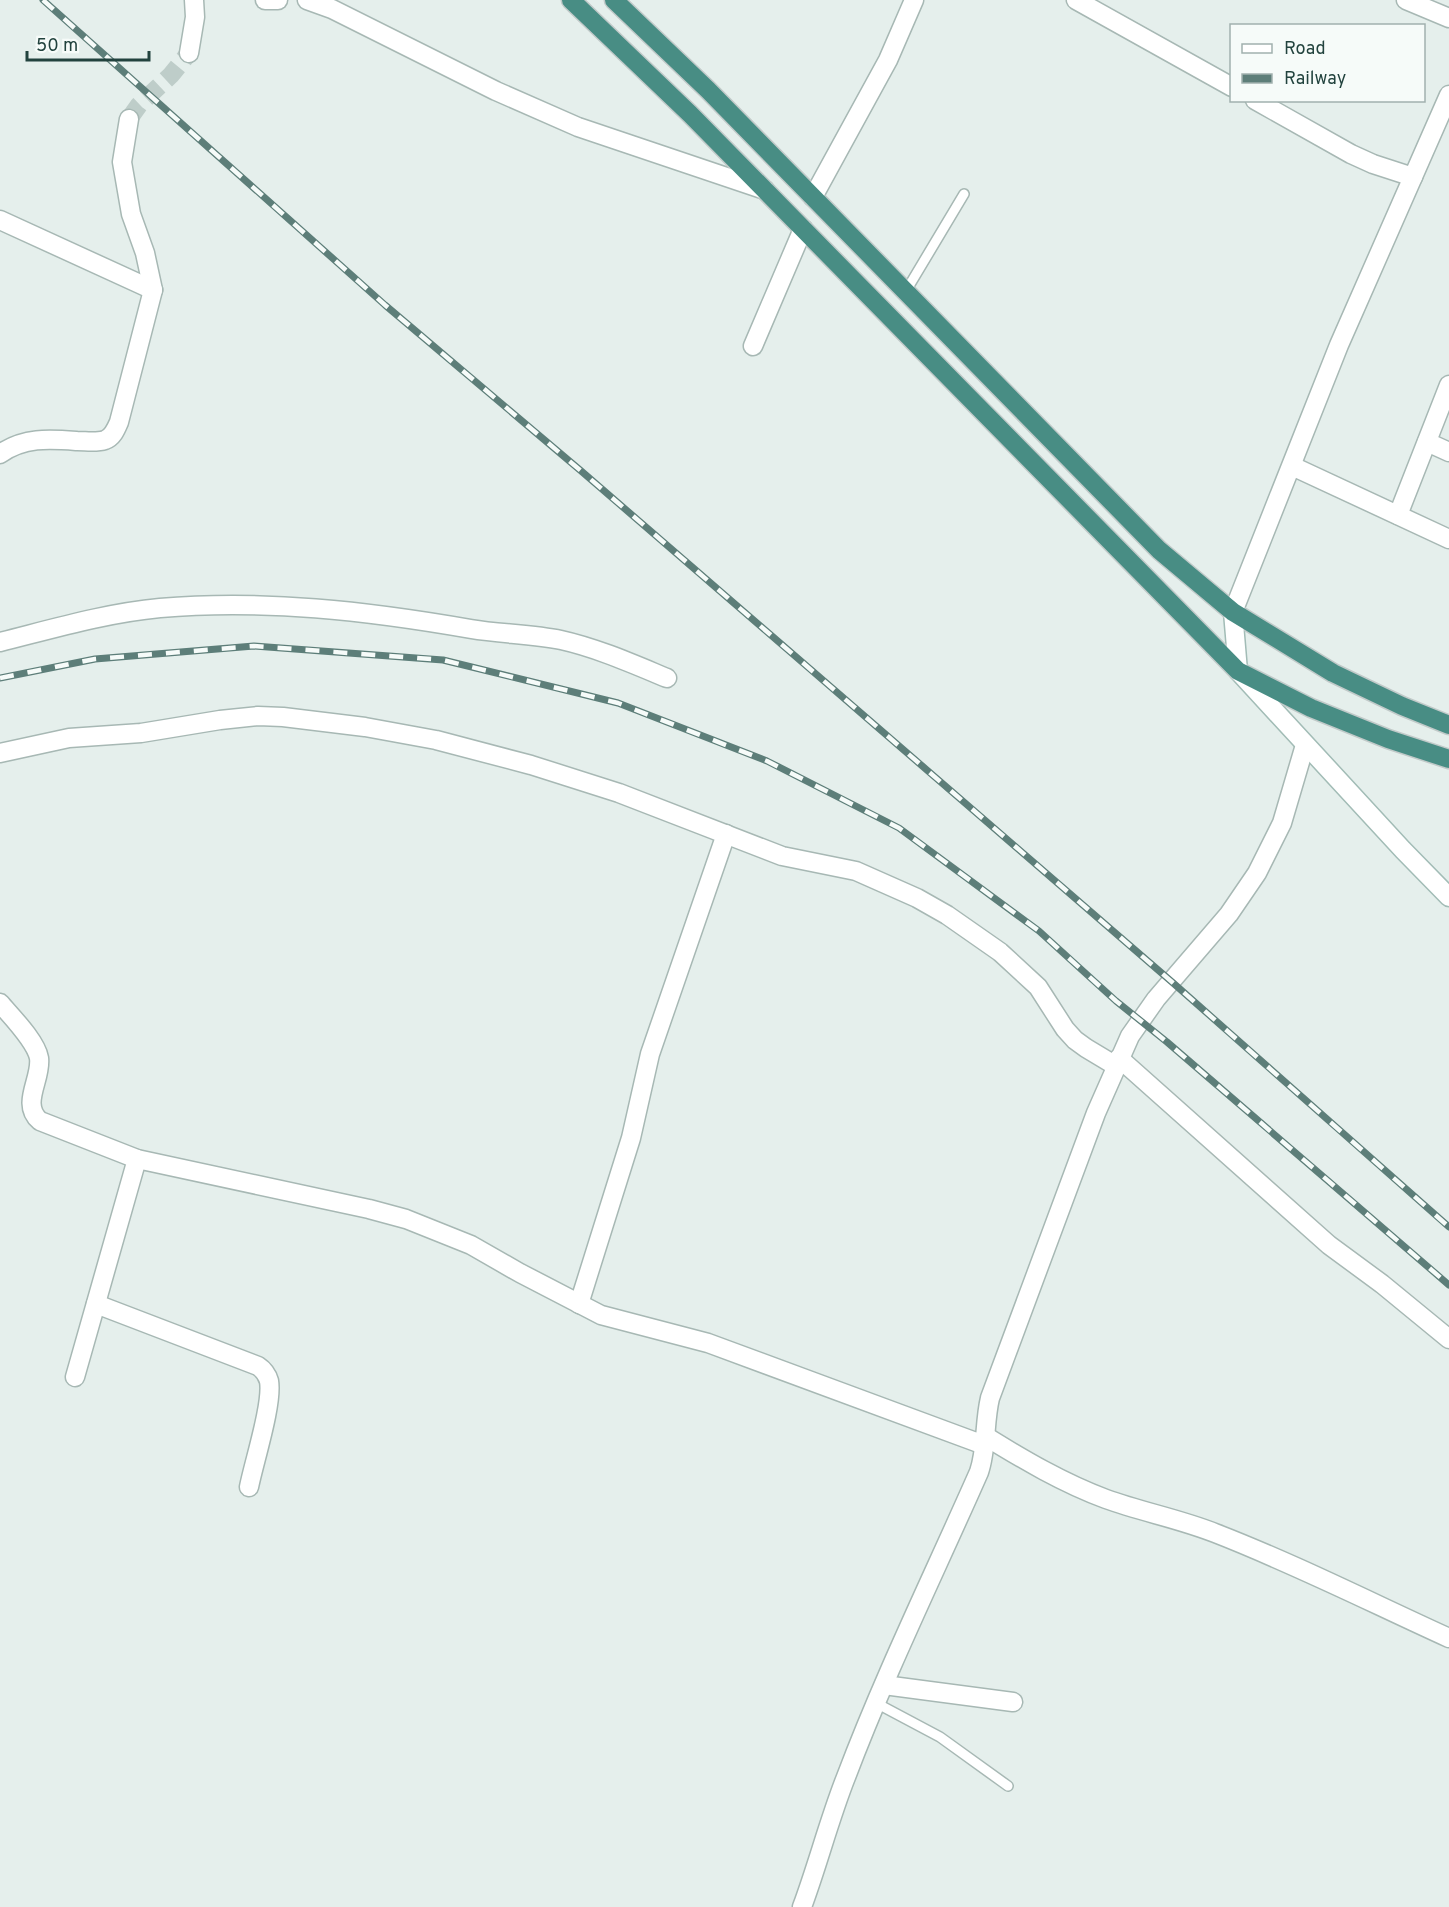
<svg xmlns="http://www.w3.org/2000/svg" width="1449" height="1907" font-family="Overpass,sans-serif">
<rect width="100%" height="100%" fill="#e5efec"/>
<g fill="none" stroke-linecap="round" stroke-linejoin="round">
<path stroke="#becdc9" stroke-width="18" stroke-dasharray="18 9" stroke-linecap="butt" d="M129,119l10,-14 32,-30 18,-22"/>
<defs>
<g id="service">
<path d="M906,291l58,-97"/>
<path d="M876,1703l64,34 68,49"/>
</g>
<g id="minor">
<path d="M265,0h13"/>
<path d="M307,0l25,9 164,82 82,36 187,63"/>
<path d="M1076,0l156,87"/>
<path d="M1406,0l43,18"/>
<path d="M1255,100l96,54 22,10 40,13"/>
<path d="M813,197l75,-137 26,-60"/>
<path d="M0,220l153,70"/>
<path d="M753,346l50,-117"/>
<path d="M1427,442l22,10"/>
<path d="M1292,466l157,73"/>
<path d="M1398,515l51,-130"/>
<path d="M1233,612l106,-267 110,-250"/>
<path d="M0,642c52,-13 106,-29 160,-34 103,-9 208,3 311,21 30,5 60,5 90,11 36,8 72,24 106,38"/>
<path d="M0,753l69,-15 72,-5 79,-13 38,-4 25,1 82,10 71,13 95,25 88,28 163,63 74,15 61,27 30,17 53,37 38,35 27,42 10,11 11,8 30,18"/>
<path d="M0,1003c11,13 36,38 39,55 3,21 -19,46 1,63l97,38 232,50 37,10 65,26 49,28 81,42 107,28 276,102"/>
<path d="M1119,1058l210,187 53,39 67,55"/>
<path d="M96,1304l162,62c6,4 9,8 11,15 4,22 -15,81 -20,106"/>
<path d="M579,1304l52,-166 19,-84 76,-220"/>
<path d="M75,1377l62,-218"/>
<path d="M985,1436c39,24 78,47 121,63 36,13 74,20 109,34 80,31 157,70 234,105"/>
<path d="M884,1685l129,17"/>
<path d="M802,1907c16,-43 27,-87 44,-130 39,-103 88,-203 133,-305 8,-23 5,-49 11,-74l106,-285 34,-77 26,-37 73,-85 28,-41 25,-50 23,-78"/>
</g>
<g id="tertiary">
<path d="M189,53l6,-36 -1,-17"/>
<path d="M0,454c24,-17 49,-15 77,-13 9,0 19,2 28,-1 8,-3 11,-11 14,-18l34,-132 -8,-37 -14,-39 -9,-52 7,-43"/>
</g>
<path id="secondary" d="M1233,612l5,59 165,179 46,47"/>
<g id="trunk">
<path d="M571,0l119,114 548,557 73,37 77,31 61,20"/>
<path d="M614,0l94,90 451,460 74,62 100,61 69,33 47,19"/>
</g>
</defs>
<use href="#service" stroke="#a7b8b4" stroke-width="12"/>
<use href="#minor" stroke="#a7b8b4" stroke-width="21"/>
<use href="#tertiary" stroke="#a7b8b4" stroke-width="21"/>
<use href="#secondary" stroke="#a2bcb6" stroke-width="21"/>
<use href="#trunk" stroke="#c1cac9" stroke-width="21"/>
<use href="#service" stroke="#fff" stroke-width="9"/>
<use href="#minor" stroke="#fff" stroke-width="18"/>
<use href="#tertiary" stroke="#fff" stroke-width="18"/>
<use href="#secondary" stroke="#fff" stroke-width="18"/>
<use href="#trunk" stroke="#488d84" stroke-width="18"/>
<defs>
<g id="rail">
<path d="M43,0l342,305 195,165 592,512 277,245"/>
<path d="M0,678l95,-19 159,-13 189,14 175,43 149,58 132,67 140,103 77,70 51,41 282,243"/>
</g>
</defs>
<use href="#rail" stroke="#5d7e79" stroke-width="7"/>
<use href="#rail" stroke="#f6fbf9" stroke-width="4.5" stroke-dasharray="14" stroke-linecap="butt"/>
</g>
<rect x="1230" y="24" width="195" height="78" fill="#f6fbf9" stroke="#a1b1ae" stroke-width="1.5"/>
<rect x="1242" y="44" width="30" height="9" fill="#ffffff" stroke="#a1b1ae" stroke-width="1.5"/>
<text x="1284" y="54" font-size="18" fill="#22433e">Road</text>
<rect x="1242" y="74" width="30" height="9" fill="#5d7e79" stroke="#a1b1ae" stroke-width="1.5"/>
<text x="1284" y="84" font-size="18" fill="#22433e">Railway</text>
<path d="M27 51v9h122v-9" fill="none" stroke="#22433e" stroke-width="3"/>
<text x="36" y="51" font-size="18" fill="#22433e" stroke="#f6fbf9" stroke-width="4.5" paint-order="stroke">50 m</text>
</svg>
